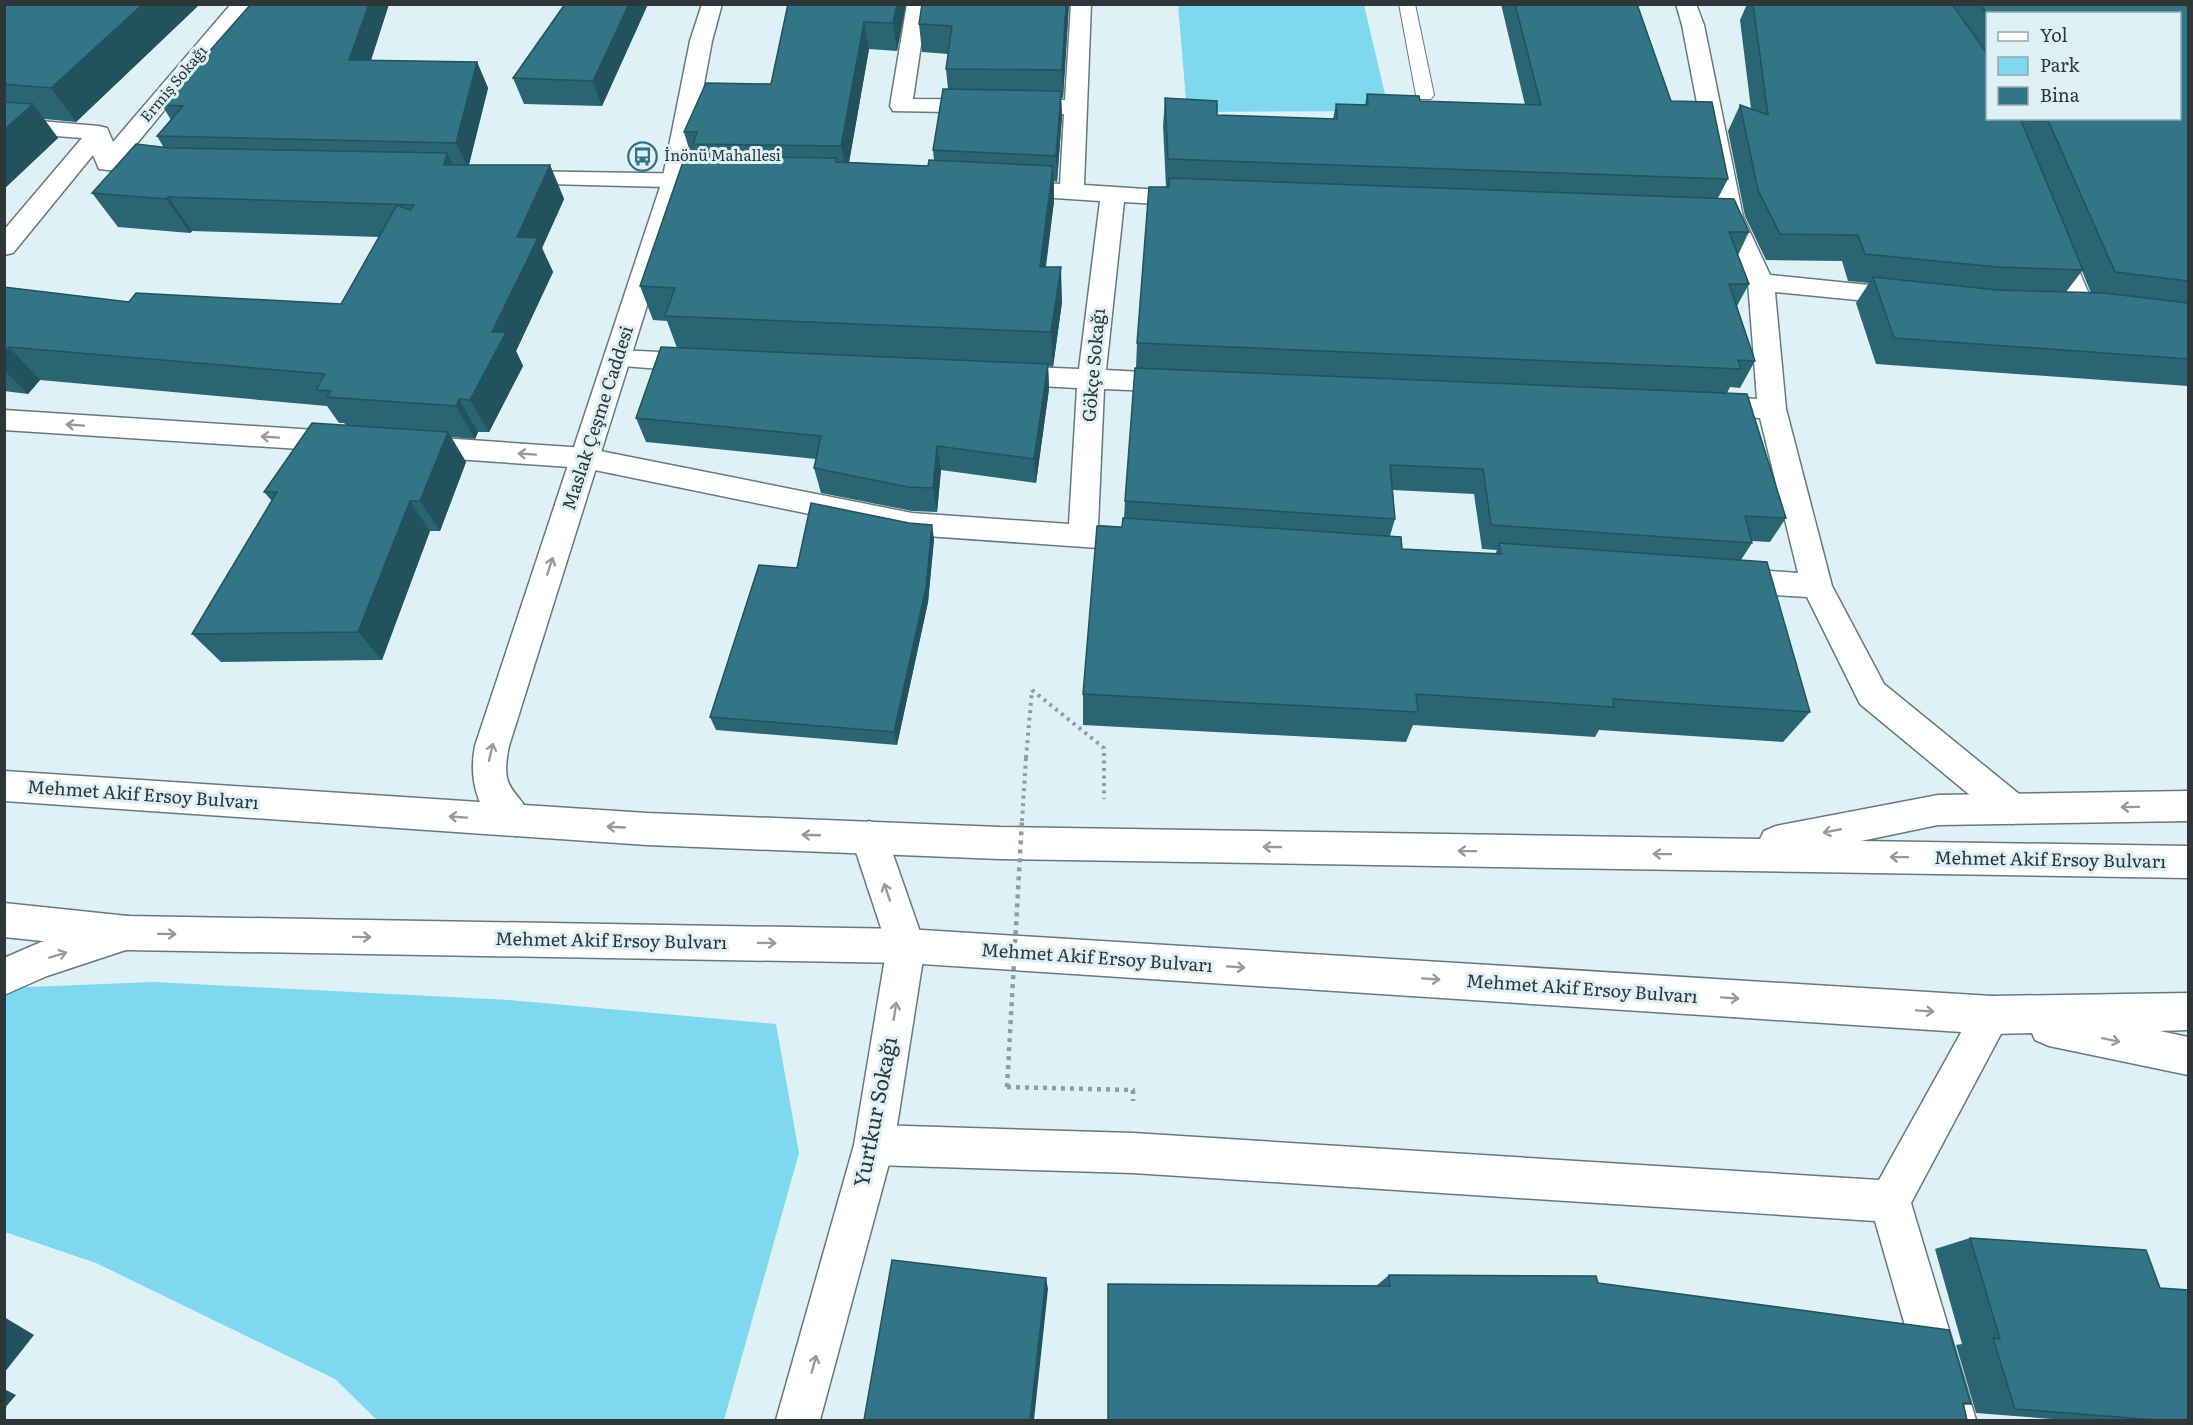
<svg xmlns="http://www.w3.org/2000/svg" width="2193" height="1425" font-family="Literata,serif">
<rect width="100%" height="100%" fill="#ddf1f7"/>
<g fill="#7dd8f0">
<path d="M1178,5h186l25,106 -202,1z"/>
<path d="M154,982l355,18 267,24 23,129 -75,267h-347l-42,-41 -239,-116 -91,-31 -1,-244z"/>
</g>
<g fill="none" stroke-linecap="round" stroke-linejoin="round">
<defs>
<path id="lane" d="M1399,4h16l19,91 -3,4h-12l-3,-4z"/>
<g id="street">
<path d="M231,4h21l-128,155 45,5 4,5 -4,5 -8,2 -62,-7 -6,-14 -80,98 -9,2v-25l78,-92 -78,-6v-14l95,8 8,2 6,14z"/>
<path d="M907,4h20l-14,95 152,1 6,-96h20l-7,181 108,7 9,2 3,5 -3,5 -9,2 -68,-4 -18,168 71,4 10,2 4,7 -4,7 -10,2 -73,-3 -6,137 55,6 4,8 -4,8 -11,3 -230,-16 -327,-67 -173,-12 -10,-3 -4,-7 4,-7 10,-3 173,12 327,65 157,11 8,-136 -73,-4 -10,-2 -4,-7 4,-7 10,-2 75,3 21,-168 -90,-6 -8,-2 -4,-5 4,-5 8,-2 50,3 4,-70 -171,-3 -3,-5z"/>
<path d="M1676,4h20l8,21 39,192 27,58 138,14 9,2 4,6 -4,6 -9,2 -133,-13 11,117 46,177 52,98 140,114 5,11 -5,11 -12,4 -12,-4 -140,-116 -53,-107 -78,-5 -11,-4 -4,-8 4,-8 11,-4 69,5 -38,-155 -62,-5 -4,-7 4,-7 10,-3 49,3 -9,-117 -29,-65 -37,-192z"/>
<path d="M512,171l194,3 8,2 4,5 -4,5 -8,2 -202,-5 -4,-5 4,-5z"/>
<path d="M2055,235l9,2 3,6 28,65 -4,6 -9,3 -9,-3 -4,-6 -26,-65 3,-6z"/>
<path d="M618,350l83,4 10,2 3,7 -3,7 -10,2 -92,-7 -4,-6 4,-6z"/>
<path d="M4,410l342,22 10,3 4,7 -4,7 -10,3 -342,-22z"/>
<path d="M128,916l13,5 5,12 -5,12 -94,31 -43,19v-37l37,-16z"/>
<path d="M1992,996l14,6 5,13 -100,188 65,217h-44l-57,-199 -742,-48 -259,-8 -14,-6 -6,-14 6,-14 14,-6 259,8 746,47 99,-178z"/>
</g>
<g id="secondary">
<path d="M702,4h20l-10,37 -26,140 -177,565c-10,48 8,39 24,75l-5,11 -12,4c-37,-13 -48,-54 -41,-90l187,-565 28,-140z"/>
<path d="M869,821l12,5 6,11 38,109 -31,199 -74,275h-44l78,-275 33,-199 -36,-109 6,-11z"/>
</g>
<g id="primary">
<path d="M4,771l643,42 353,14 760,12 4,-8 12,-5 162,-31 250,-4v30l-250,4 -77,16 327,5v32l-1188,-19 -353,-14 -643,-44z"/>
<path d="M4,903l124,13 778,13 1086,67 196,-3v37l-28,1 28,6v38l-139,-29 -14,-6 -3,-7 -40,1 -1086,-71 -778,-13 -124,-13z"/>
</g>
</defs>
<use href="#lane" stroke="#67797e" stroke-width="2"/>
<use href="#street" stroke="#67797e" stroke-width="3"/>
<use href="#secondary" stroke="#67797e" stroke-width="3"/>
<use href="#primary" stroke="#67797e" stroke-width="3"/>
<g stroke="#8e9da1" stroke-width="4" stroke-dasharray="3 4.5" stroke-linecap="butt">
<path d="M1032,690l72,58v51"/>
<path d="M1026,758l6,-68"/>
</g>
<path stroke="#8e9da1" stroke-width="4.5" stroke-dasharray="4 5" stroke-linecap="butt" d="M1007,1087l126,3v11"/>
<use href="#lane" fill="#fff" fill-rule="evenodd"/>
<use href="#street" fill="#fff" fill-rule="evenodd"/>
<use href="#secondary" fill="#fff" fill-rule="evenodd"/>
<use href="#primary" fill="#fff" fill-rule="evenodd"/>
<path stroke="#8e9da1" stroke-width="4" stroke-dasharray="3 4.5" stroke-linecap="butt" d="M1022,821l4,-63"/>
<path stroke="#8e9da1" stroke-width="4.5" stroke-dasharray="4 5" stroke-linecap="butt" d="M1007,1087l15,-267"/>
</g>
<g fill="#2a6573" fill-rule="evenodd">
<path d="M4,4h196l-124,118 -32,-3 14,19 -54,51z"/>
<path d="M251,4h138l-18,56 106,2 11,26 -19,77h81l14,34 -22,49 11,24 -37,79 7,15 -34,66h-11l-3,7 -24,-2 15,25 -26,69h-10l-48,129 -161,2 -29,-28 80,-133 -8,-9 82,-67 -2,-2h-5l-12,-17 -287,-26 -12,14 -24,-3v-104l125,15 212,2 38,-67 -187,-6 -2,2 -72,-6 -26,-34 72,-45 -7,-12 14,-16 -9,-15z"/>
<path d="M565,4h83l-46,102 -78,-2 -11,-26z"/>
<path d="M788,4h118l-9,47 -28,-2 -20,113 79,4 6,-6 -1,-10 15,-61 -2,-20 2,-15 -26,-2 -3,-28 150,-20 -6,94h-2l1,18 -5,66 -3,-1v20l-8,66 16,35 -9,65 -5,-1 1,23 -13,94 -95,-13 -4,42 -25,-1 -91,-18 -7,-25 2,-9 -170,-17 -10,-24 41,-70 -10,-27 -14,-1 -13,-34 51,-130 -7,-24 87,-48z"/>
<path d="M1501,4h136l34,97 57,78 -10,19 31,34 -11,23 11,29 -12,22 18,55 -15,27 -10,-1 -3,6 59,125 -16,24 -18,-1v2l-11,17 69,152 -27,30 -184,-12 -4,7 -182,-12 -7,17 -323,-17v-31l41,-176 1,-17 11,-133 1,-25 29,-156 -3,-61 2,-28 52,17 116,4 3,-15 29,1 2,-11 53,7 105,4zM1393,490l81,4 8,55 15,1 -2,4 -93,-5 -12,-13 5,-17z"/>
<path d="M1747,4h441v382l-312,-22 -20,-61 13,-20 -21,-2 -6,-20 -76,-1 -21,-44 -17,-85 12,-26 11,4 -11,-89zM1988,14l192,104h-192zM2082,271l9,22 -25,-1z"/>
<path d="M934,539l-6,63 -31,143 -181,-15 -6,-13 87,-149z"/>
<path d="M1970,1238l190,50 28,132h-123l-89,-7 -20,-68 6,-1 -27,-95z"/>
<path d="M1389,1275l209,8 373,121 -7,1 3,15h-859v-136l268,2z"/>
</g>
<g fill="#22525e">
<path d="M143,4h57l-124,118 -25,-34z"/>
<path d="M369,4h20l-26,81 -14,-25z"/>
<path d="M629,4h19l-46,102 -9,-25z"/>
<path d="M897,4h9l-9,47 -4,-28z"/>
<path d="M1066,4h3l-6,94 -1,-28z"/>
<path d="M864,22l5,27 -22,125 -6,-28z"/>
<path d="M477,62l11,26 -20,80 -12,-25z"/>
<path d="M1061,91l1,25 -5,66 -1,-26z"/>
<path d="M33,104l25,34 -54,51v-59z"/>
<path d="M447,153l17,34 -20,-22z"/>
<path d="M550,165l14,34 -22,49 11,24 -37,79 7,15 -34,66 -19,-32 22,-68 25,-95z"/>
<path d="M1053,166l1,35 -13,100 -1,-34z"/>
<path d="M168,197l24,34 -2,2 -24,-34z"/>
<path d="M1061,267l1,35 -9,65 -2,-35z"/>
<path d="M9,347l31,33 -12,14 -24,-24v-19z"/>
<path d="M1048,364l1,25 -13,94 -2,-24z"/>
<path d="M459,399l19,33 -3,7 -19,-33z"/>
<path d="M448,432l18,30 -26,69 -20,-30z"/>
<path d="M937,446l4,24 -4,42 -4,-24z"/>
<path d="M410,501l20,30 -48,129 -24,-28z"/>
<path d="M932,525l2,14 -6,63 -31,143 -3,-13z"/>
<path d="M1046,1278l2,11 -14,131h-4z"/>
<path d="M4,1317l30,18 -30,38z"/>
<path d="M4,1389l12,6 -12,14z"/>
</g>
<g fill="#317586" stroke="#22525e" stroke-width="1.5">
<path d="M4,4h139l-92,84 -47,-4z"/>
<path d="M251,4h118l-20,56 128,2 -21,81 -299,-7 26,-30 -21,-1z"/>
<path d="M565,4h64l-36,77 -80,-3z"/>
<path d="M788,4h109l-4,19 -29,-1 -23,124 -148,-2 4,-12h-13l22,-49 65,1z"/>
<path d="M922,4h144l-4,66 -116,-1 6,-43 -33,-2z"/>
<path d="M1515,4h122l34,97 41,1 16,77 -560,-20 -3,-61 52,3v14l120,4 -1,-15 32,1 -1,-11 52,2 1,5 121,4z"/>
<path d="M1753,4h199l36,51v63h32l63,152 -85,-3 -133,-13 -7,-19 -78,-1 -22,-44 -18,-85 28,10z"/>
<path d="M1980,4h208v277l-73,-9 -68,-154h133v-104h-192v1z"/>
<path d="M943,89l118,2 -5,65 -123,-6z"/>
<path d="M4,102l29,2 -29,26z"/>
<path d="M136,144l34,4 277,5 -3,12h106l-33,72 21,1 -46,94h14l-36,68 -11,-1 -3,7 -129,-9 4,-6 -15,-1 9,-16 -316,-27 -5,4v-64l125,15 7,-9 205,11 56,-99 13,5 4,-5 -246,-8 -2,2 -74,-6z"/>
<path d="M685,156l152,2 -1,4 92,4 1,-6 124,6 -13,101h21l-10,65 -386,-16 10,-28 -35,-2z"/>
<path d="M1169,178l565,21 15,33h-20l20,52h-20l26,77 -17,-1 3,9 -604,-26 12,-156h20z"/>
<path d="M1873,277l125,13 106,3 84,10v56l-294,-21z"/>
<path d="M661,347l387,17 -14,95 -97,-13 -4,42 -25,-1 -94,-19 7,-32 -185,-18z"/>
<path d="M1135,368l612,26 39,124 -41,-2 7,27 -261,-18 -8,-56 -93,-4 5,54 -270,-18z"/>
<path d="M312,423l136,9 -28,69h-10l-52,131 -166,2 85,-142h-13z"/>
<path d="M811,503l98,20 23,2 -6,63 -32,144 -184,-15 49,-152 38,3z"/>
<path d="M1123,518l278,19 1,12 99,5 -2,-11 268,19 43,150 -197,-13 1,8 -198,-13 2,18 -335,-18 14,-168 25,1z"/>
<path d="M1970,1238l176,12 14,38 28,2v130h-31l-142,-11 -22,-71 7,1z"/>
<path d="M892,1260l154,18 -16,142h-166z"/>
<path d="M1389,1275l207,1 2,7 351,47 22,74 -8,-1 4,17h-859v-136l282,2z"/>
</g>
<defs><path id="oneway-shaft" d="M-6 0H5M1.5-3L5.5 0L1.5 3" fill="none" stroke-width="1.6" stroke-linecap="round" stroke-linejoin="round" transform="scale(1.5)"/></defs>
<g stroke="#969a9c">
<use href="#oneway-shaft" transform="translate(75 425) rotate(-176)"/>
<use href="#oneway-shaft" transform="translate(270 437) rotate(-176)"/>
<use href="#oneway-shaft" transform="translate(527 454) rotate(-176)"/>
<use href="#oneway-shaft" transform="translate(550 566) rotate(-72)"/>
<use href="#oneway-shaft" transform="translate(491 752) rotate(-77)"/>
<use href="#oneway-shaft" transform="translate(2130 807) rotate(179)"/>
<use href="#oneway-shaft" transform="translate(458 817) rotate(-176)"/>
<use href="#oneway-shaft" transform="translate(616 827) rotate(-177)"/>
<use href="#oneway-shaft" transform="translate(1832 831) rotate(169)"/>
<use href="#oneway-shaft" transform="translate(811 835) rotate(-178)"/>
<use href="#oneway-shaft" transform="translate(1272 847) rotate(-179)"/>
<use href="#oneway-shaft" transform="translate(1467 851) rotate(-179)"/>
<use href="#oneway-shaft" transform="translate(1662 854) rotate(-179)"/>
<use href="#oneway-shaft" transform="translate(1899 857) rotate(-179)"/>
<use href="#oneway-shaft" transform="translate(887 892) rotate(-109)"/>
<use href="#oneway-shaft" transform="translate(167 934) rotate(1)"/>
<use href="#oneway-shaft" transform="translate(362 937) rotate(1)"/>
<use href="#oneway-shaft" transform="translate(767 943) rotate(1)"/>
<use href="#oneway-shaft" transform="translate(58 955) rotate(-17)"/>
<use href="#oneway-shaft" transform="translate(1236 967) rotate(4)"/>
<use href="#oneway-shaft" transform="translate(1431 979) rotate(4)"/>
<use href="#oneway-shaft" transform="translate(1730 998) rotate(4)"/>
<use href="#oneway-shaft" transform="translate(895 1011) rotate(-81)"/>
<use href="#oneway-shaft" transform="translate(1925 1011) rotate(4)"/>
<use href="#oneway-shaft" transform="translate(2111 1040) rotate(12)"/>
<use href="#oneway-shaft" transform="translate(814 1364) rotate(-75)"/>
</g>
<defs>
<symbol id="bus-ring" viewBox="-11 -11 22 22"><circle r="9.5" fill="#ddf1f7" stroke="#307384" stroke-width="1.5"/><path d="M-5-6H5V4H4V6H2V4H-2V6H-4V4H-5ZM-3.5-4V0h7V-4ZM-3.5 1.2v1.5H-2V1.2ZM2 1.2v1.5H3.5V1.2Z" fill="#307384"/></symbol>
</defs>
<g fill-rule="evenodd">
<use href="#bus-ring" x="626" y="140" width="33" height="33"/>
</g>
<g text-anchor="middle" stroke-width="6" stroke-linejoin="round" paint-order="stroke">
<g font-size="15" fill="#2e3638" stroke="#ddf1f7">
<text transform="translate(174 84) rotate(-50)" y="5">Ermiş Sokağı</text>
</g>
<g font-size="15" fill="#2e3638" stroke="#ddf1f7" text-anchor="start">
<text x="664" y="161">İnönü Mahallesi</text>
</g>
<g font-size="18" fill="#2e3638" stroke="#ddf1f7">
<text transform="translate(1094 365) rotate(-85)" y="6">Gökçe Sokağı</text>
<text transform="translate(598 418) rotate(-72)" y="6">Maslak Çeşme Caddesi</text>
<text transform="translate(143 795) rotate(4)" y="6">Mehmet Akif Ersoy Bulvarı</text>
<text transform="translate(2050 860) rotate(1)" y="6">Mehmet Akif Ersoy Bulvarı</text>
<text transform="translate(611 941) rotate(1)" y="6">Mehmet Akif Ersoy Bulvarı</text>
<text transform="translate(1097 958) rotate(4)" y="6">Mehmet Akif Ersoy Bulvarı</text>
<text transform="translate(1582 989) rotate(4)" y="6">Mehmet Akif Ersoy Bulvarı</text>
</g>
<g font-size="21" fill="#2e3638" stroke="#ddf1f7">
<text transform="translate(876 1112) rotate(-79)" y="7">Yurtkur Sokağı</text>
</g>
</g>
<rect width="2193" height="1425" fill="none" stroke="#2e3638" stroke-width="12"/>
<rect x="1986" y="12" width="195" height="108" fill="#ddf1f7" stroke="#97a6ab" stroke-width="1.5"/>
<rect x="1998" y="32" width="30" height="9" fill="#ffffff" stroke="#97a6ab" stroke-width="1.5"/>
<text x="2040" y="42" font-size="18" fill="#2e3638">Yol</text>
<rect x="1998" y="57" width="30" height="18" fill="#7dd8f0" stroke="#97a6ab" stroke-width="1.5"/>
<text x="2040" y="72" font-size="18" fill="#2e3638">Park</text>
<rect x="1998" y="87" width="30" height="18" fill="#317586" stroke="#97a6ab" stroke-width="1.5"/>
<text x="2040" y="102" font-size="18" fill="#2e3638">Bina</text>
</svg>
